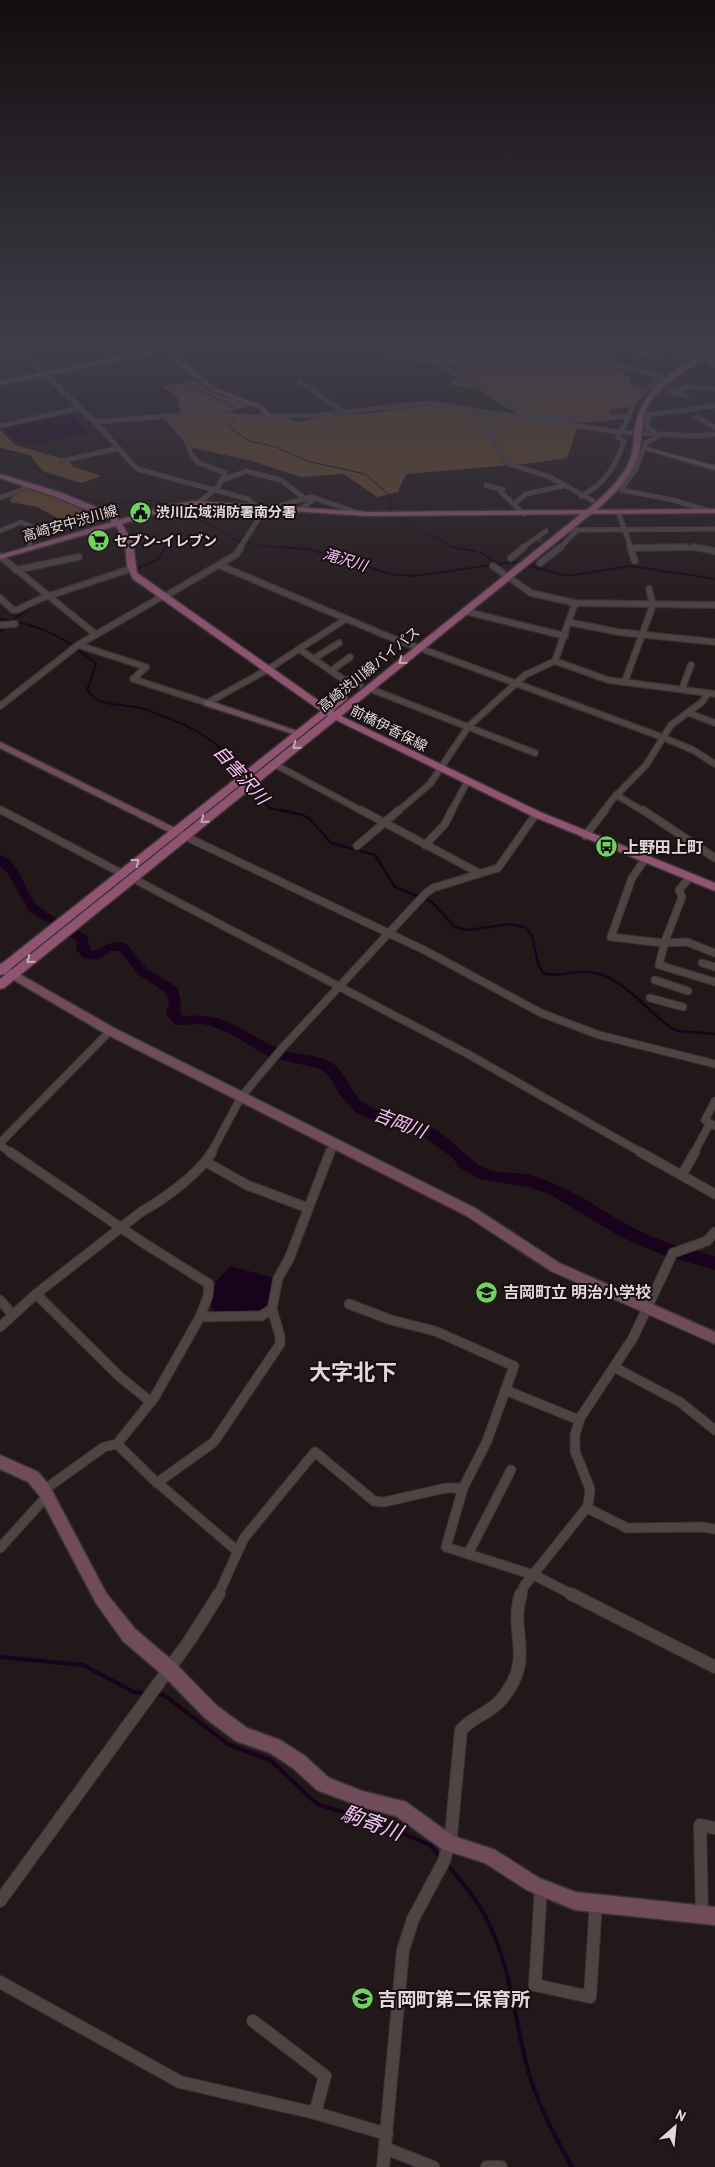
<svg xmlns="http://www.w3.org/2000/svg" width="715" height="2167" font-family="'PT Sans','Noto Sans JP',sans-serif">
<rect width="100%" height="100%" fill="#231819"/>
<g fill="#664627">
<path d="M412,345h174l20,9v8c7,5 19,13 26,15l-4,6 16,5 -16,19 -20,3 6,7 -15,-1 -20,6 -12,36 -43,6 -118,10 -8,18 -21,5 -33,-23 -43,3 -49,-16 -59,-13 -21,-29 9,-7 -4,-15 -15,-11 32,-5 17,11 38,14 -21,6 18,6h40l11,4 29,-6 37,-2 63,-8 102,11 -40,-26 -38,-6 13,-15 -19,-9 -35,-4 -8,-8z"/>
<path d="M618,345h86l3,3 -33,21 1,-3 -10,-8 -28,-2z"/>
<path d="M0,430l15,15 52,15 7,7 27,9 -20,7 -38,-12 -13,-16 -30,-7z"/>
<path d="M27,489l22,2 54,24 -3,3 -35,4 -28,-15 -27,-5 2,-5z"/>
</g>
<g fill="#19021c">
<path d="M72,412l16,22 -54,11 -18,-3 -16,-14z"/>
<path d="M230,1266l44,12 -6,32 -8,4h-45l-6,-12 7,-20z"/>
</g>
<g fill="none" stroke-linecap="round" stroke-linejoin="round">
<g stroke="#19021c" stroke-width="1">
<path d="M105,345l15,7 22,1"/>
<path d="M147,353c17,3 27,8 32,26l57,30 1,5 -8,13 20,14 27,6 31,14 58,13 25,22c0,22 3,15 17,25 5,3 7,9 11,11 15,7 22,3 35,16"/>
<path d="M0,451l17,2 24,20 24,10 2,2 -3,8 2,1 42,10 47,-4 54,24 29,17 23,5 37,2"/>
</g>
<g stroke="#19021c" stroke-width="2">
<path d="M278,547l30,2 82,25 24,2 99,-14 55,14 62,-10 85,13"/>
<path d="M452,547l23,4"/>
<path d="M480,552l17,11"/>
<path d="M134,570l25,-11 6,-12"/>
<path d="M0,619c39,5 67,19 96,45l-9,26c14,20 40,12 60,20 24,9 55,20 73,38 8,8 10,21 19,29"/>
<path d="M14,619l22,-15 67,-23"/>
<path d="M0,632l6,-6"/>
<path d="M252,786l17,22 18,4"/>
</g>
<path stroke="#19021c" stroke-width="2.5" d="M281,810l22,5 8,5 20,23 44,12 20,32 37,15 23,25 14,3 40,-6 16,3 7,8 6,29 5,9c16,5 30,-3 46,-1 33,3 57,38 82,56l8,3 36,3"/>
<g stroke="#19021c" stroke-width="4">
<path d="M0,1657l83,8 51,27 12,1"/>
<path d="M154,1694l10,1 65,50 41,15 47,44 62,19 51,22 11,13"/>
<path d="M447,1864c16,19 33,39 43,62 23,48 25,102 40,151 10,32 26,61 42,90"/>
</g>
<g fill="#19021c" fill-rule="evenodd">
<path d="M641,345c14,-2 34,11 42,22l32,7v4l-36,-8 -6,-9z"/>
<path d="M0,855c20,6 24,36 37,50 9,9 38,23 50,31l4,15c10,1 15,-13 36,-7l20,25 30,18 4,15 -1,11 3,3c45,-4 57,15 94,32 16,8 39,5 54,14 16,11 20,34 36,43 20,12 44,12 64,22 21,10 33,31 54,41 11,6 28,4 40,6 12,2 26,8 36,13 24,10 46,27 69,39 26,15 56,22 85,30v14l-52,-15 -42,-18 -70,-42 -23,-8 -49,-8 -20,-12 -7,-10 -29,-21 -30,-8 -37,-15 -16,-18 -11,-19 -8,-7 -52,-12 -38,-23 -19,-8 -10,-2 -27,1 -9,-11 3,-12 -3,-9 -27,-18 -19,-24h-9l-13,9 -15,-2 -7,-9 1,-8 -48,-30 -21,-37 -8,-8z"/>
</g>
<path stroke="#3f3536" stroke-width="4.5" stroke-dasharray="4.5 2" stroke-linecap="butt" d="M538,539l18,6"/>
<defs>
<g id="street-far4">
<path d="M15,345l80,77 42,47 111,30 9,8"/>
<path d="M366,345l40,13 31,4 85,52"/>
<path d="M611,347l-3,8 2,8 53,14"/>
<path d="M0,358l24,-5"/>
<path d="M300,381l44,32"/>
<path d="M669,391l18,-4 28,2"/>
<path d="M671,391l16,5"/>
<path d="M476,411v5l21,28 9,19 44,14 43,24"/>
<path d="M166,416l22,27 2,9 7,10 28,11 -7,14 -20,16"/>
<path d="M537,417l49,3 43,-4"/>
<path d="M697,417l18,11"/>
<path d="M95,422l112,-9 42,4 70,-2 108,-12 191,29 80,4 17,-2"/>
<path d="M0,426l80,-18"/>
<path d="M62,461l57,-13"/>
<path d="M223,480l23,-9 35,9 23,18"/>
<path d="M486,485l17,5 -2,2 23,22"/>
<path d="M581,496c24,-12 35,-30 43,-55l-6,-4v-5c13,-10 8,-15 15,-27 7,-12 19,-20 30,-28"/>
<path d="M0,498l31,-12"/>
<path d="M515,503l11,-9 37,-8"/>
<path d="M272,508l39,-11 51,17"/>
<path d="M300,510l15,-12"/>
<path d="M709,511l-36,-11 -52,-10 14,-20 11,-27 11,-6 -2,-5 -8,-5 1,-12 67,-9"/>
<path d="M618,512l13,36"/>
<path d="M567,530l148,-1"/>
<path d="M0,531l21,-9 11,5 -4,7 2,14"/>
<path d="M240,548l26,-41"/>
<path d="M522,548l24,-17"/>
<path d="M560,548l17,-18"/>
<path d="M631,548h69"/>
</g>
<g id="street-far3">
<path d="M630,547l5,14"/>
<path d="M694,547l21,4"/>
<path d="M631,548l55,-1"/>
<path d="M0,556l95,78"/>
<path d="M511,558l13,-11"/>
<path d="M540,563l21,-16"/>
<path d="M219,565l168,71 275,101 31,13 22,14"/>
<path d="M493,566l38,27 44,10 140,2"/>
<path d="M16,570l63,-13"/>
<path d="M164,597l73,-43 4,-7"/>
<path d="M0,598l13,12h4l23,-11 90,-30"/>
<path d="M464,611l101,25"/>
<path d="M346,619l-47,30 44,30 17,6"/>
<path d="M568,622l50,10 97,10"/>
<path d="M0,625l15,-1"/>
<path d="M78,645l68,22 -13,12 74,24 60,-33 32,-21"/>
<path d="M313,659l26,-16"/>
<path d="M555,661l53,19 107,14"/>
<path d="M331,671l19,-14"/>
<path d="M625,681l28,-76 -4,-16"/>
<path d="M368,688l167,65"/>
<path d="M682,689l9,-24"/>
<path d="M0,706l78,-61 85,-49"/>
<path d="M689,713l26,10"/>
<path d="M274,764l90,48"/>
<path d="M616,795l29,17"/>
<path d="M0,810l3,2"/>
<path d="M397,812l33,-28 38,-57 57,-52 30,-14 20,-58"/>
<path d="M451,812l16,-30"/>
<path d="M604,812l7,-11 35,-36 25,-40 31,-23 6,-9"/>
</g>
<g id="street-far2">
<path d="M1,810l120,63"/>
<path d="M361,810l118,63"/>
<path d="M643,810l72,48"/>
<path d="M174,831l250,119 117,63 58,22 116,29"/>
<path d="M585,836l20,-26"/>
<path d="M425,845l20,-21 7,-14"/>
<path d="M357,846l42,-36"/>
<path d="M645,859l-13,19 -21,59 52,6 24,-1 28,11"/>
<path d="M690,877l-11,13 3,7 -17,44 -6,24 56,17"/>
<path d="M132,878l334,175 176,100"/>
<path d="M702,963l13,4"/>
<path d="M655,980l33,11"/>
<path d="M650,998l33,9"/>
<path d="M710,1123l-5,-3 10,-19"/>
<path d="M0,1143l110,-112"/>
<path d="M0,1145l11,8"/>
<path d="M211,1153l30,-56 43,-51 142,-153 7,-5 65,-20 38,-54"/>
<path d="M330,1153l4,-11"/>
<path d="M694,1153l16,-30 5,3"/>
</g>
<g id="street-far1">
<path d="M10,1152l129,88 70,44 -1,12 -8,21 -46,81 -37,46 35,34 84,72"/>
<path d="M640,1152l75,42"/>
<path d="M206,1162l41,23 61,23"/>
<path d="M682,1175l13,-23"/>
<path d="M36,1294l84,83 31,25"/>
<path d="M0,1300l12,14"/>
<path d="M349,1304l42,16 44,11 79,35 -27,75 -24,47 -17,59 88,28 39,20"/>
<path d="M200,1317l61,-1 11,-7"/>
<path d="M0,1327l36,-33 105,-82c23,-13 58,-38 71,-60"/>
<path d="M614,1367l66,35 35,28"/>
<path d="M505,1390l69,28h6"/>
<path d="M157,1483l57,-41 66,-98v-8l-8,-27 6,-31 11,-19 41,-107"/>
<path d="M44,1490l60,-43 13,-3"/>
<path d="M587,1508l40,20 76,-1 12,2"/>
<path d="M0,1548l47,-52"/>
<path d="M468,1554l43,-84"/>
<path d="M218,1595l26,-57 71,-86 59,49 10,1 62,-14h17"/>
<path d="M521,1595l3,-9 64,-80 2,-17 -15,-38v-16l5,-17 53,-80 40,-85 34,-12 8,-9"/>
</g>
<g id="street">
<path d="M571,1594l144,73"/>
<path d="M541,1887l-6,98 55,12 6,-94"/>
<path d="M0,1901l190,-261 29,-46"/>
<path d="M702,1915l-2,-90 15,3"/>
<path d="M0,1982l180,100 135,31 72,21"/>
<path d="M253,2021l72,55 -10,37"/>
<path d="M385,2148l48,19"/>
<path d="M383,2167l20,-217 10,-31 31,-58 7,-26 10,-105c11,-13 29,-17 40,-30 36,-43 7,-66 20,-106"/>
<path d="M487,2167h14"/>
</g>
<g id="secondary">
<path d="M177,345h9l-19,5 50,39 45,17 11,10v2h-4l-11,-10 -45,-17 -51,-40 -162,34v-4z"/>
<path d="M715,354l-2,7 2,6 -8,-6z"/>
<path d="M644,447l71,19v4l-71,-21z"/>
<path d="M204,701h6l93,32 -4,3 -3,-1 -92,-30z"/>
<path d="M0,742l177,87 2,2 -5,3 -3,-1 -171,-85z"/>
<path d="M0,963l114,65 361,180 84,55 156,69v12l-164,-73 -84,-55 -361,-182 -106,-62z"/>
<path d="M0,1455l38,17 11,13 57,108 29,36 40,34 42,43 30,22 33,12 25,16 24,22 33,13 44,11 47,34 42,14 44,28 36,14 140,15v18l-140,-15 -48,-20 -42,-27 -43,-14 -46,-33 -34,-9 -45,-17 -24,-22 -23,-15 -34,-12 -31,-23 -42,-43 -40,-34 -27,-38 -57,-108 -11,-13 -28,-13z"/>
</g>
<path id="primary" d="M715,348v5c-22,13 -52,27 -66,51 -8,13 -7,30 -9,44 -4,24 -25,47 -44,62l119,-1v4l-124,1 -250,202 199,96 175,71v8l-183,-75 -196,-96 -332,268 -4,1v-10l328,-263 -1,-1 -323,259 -4,1v-10l321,-254 -188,-132 -6,-13 -2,-23 -9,-17 -116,33v-4l112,-33 -3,-3 -53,-22 -56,-19v-4l62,19 53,22 4,5 46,-14 29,-5 175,11 218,-2c17,-14 40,-35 45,-57 3,-15 2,-31 9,-45 10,-24 51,-51 74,-60zM194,505l175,11 212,-2 -247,198 -1,-1 14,-12v-4h-6l-15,11 -189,-133 -4,-30 -11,-19 47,-14z"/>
</defs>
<use href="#street-far4" stroke="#3b3334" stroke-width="5.5"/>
<use href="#street-far3" stroke="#3b3334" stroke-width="8"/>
<use href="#street-far2" stroke="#3b3334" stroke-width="9"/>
<use href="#street-far1" stroke="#3b3334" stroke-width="11"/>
<use href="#street" stroke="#3b3334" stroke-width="14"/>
<use href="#secondary" stroke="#3b3334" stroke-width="3"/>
<use href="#primary" stroke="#3b3334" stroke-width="3"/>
<use href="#street-far4" stroke="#4f4343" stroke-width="4.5"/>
<use href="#street-far3" stroke="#4f4343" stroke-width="5.5"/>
<use href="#street-far2" stroke="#4f4343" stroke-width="7"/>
<use href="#street-far1" stroke="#4f4343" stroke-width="9"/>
<use href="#street" stroke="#4f4343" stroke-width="12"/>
<use href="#secondary" fill="#704c5a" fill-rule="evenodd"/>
<use href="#primary" fill="#905472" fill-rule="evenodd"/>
</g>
<defs><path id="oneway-chevron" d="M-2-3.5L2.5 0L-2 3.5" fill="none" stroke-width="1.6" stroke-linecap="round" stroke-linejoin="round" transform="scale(1.25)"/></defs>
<g stroke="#c4aab5">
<use href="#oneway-chevron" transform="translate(402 661) rotate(141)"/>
<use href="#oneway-chevron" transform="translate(296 746) rotate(141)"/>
<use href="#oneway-chevron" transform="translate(204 820) rotate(141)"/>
<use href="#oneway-chevron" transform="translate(136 862) rotate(-38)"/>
<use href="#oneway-chevron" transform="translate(30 960) rotate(141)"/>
</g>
<linearGradient id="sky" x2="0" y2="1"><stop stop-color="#130d0e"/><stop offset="0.53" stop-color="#3f3d49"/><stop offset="1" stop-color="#3f3d49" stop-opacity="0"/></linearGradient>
<rect width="715" height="648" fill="url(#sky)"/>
<defs>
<symbol id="civic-disc" viewBox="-11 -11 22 22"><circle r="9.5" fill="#6fd360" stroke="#190f10"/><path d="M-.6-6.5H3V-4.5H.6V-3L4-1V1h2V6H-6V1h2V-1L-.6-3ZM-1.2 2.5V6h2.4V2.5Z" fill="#111"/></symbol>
<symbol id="supermarket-disc" viewBox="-11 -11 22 22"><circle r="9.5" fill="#6fd360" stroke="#190f10"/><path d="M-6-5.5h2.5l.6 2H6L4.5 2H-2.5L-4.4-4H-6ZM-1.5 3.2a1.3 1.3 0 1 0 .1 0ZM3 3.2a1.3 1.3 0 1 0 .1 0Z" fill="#111"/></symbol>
<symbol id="bus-disc" viewBox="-11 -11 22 22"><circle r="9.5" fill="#6fd360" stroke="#190f10"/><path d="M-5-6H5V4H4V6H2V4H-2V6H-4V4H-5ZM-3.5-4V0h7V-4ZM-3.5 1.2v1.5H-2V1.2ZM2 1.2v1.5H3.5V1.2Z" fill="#111"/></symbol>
<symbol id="school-disc" viewBox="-11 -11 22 22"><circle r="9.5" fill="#6fd360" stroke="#190f10"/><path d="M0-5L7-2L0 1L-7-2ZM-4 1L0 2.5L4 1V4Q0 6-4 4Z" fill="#111"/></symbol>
</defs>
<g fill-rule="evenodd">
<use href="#civic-disc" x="128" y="500" width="25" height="25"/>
<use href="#supermarket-disc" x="86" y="528" width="25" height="25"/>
<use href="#bus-disc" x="594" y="834" width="25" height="25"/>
<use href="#school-disc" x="474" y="1280" width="25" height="25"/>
<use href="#school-disc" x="350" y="1986" width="25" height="25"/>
</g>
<g text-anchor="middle" stroke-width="4" stroke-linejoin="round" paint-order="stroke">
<g font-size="14" font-weight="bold" fill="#e0d8d9" stroke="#190f10" text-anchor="start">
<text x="156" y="517">渋川広域消防署南分署</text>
<text x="114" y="546">セブン-イレブン</text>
</g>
<g font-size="14" fill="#e0d8d9" stroke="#190f10">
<text transform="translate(70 523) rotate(-16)" y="5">高崎安中渋川線</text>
<text transform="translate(369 669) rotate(-39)" y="5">高崎渋川線バイパス</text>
<text transform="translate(389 728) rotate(27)" y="5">前橋伊香保線</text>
</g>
<g font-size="15" font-style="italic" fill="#f7c5fd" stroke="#190f10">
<text transform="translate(345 560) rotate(17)" y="5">滝沢川</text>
</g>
<g font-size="16" font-weight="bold" fill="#e0d8d9" stroke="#190f10" text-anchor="start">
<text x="623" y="853">上野田上町</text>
<text x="503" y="1298">吉岡町立 明治小学校</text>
</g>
<g font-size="18" font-style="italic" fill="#f7c5fd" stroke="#190f10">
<text transform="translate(241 775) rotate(48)" y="6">自害沢川</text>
<text transform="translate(400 1123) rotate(21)" y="6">吉岡川</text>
</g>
<g font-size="19" font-weight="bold" fill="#e0d8d9" stroke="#190f10" text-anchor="start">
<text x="378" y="2006">吉岡町第二保育所</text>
</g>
<g font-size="21" font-style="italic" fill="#f7c5fd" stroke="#190f10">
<text transform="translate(372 1823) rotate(20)" y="7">駒寄川</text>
</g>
<g font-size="22" font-weight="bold" fill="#e0d8d9" stroke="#190f10">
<text x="353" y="1380">大字北下</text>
</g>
</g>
<g transform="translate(675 2127) rotate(27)" stroke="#190f10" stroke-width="4" paint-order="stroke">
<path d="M0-4L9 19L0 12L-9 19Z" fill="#e0d8d9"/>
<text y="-8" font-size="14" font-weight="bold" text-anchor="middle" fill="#e0d8d9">N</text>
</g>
</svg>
